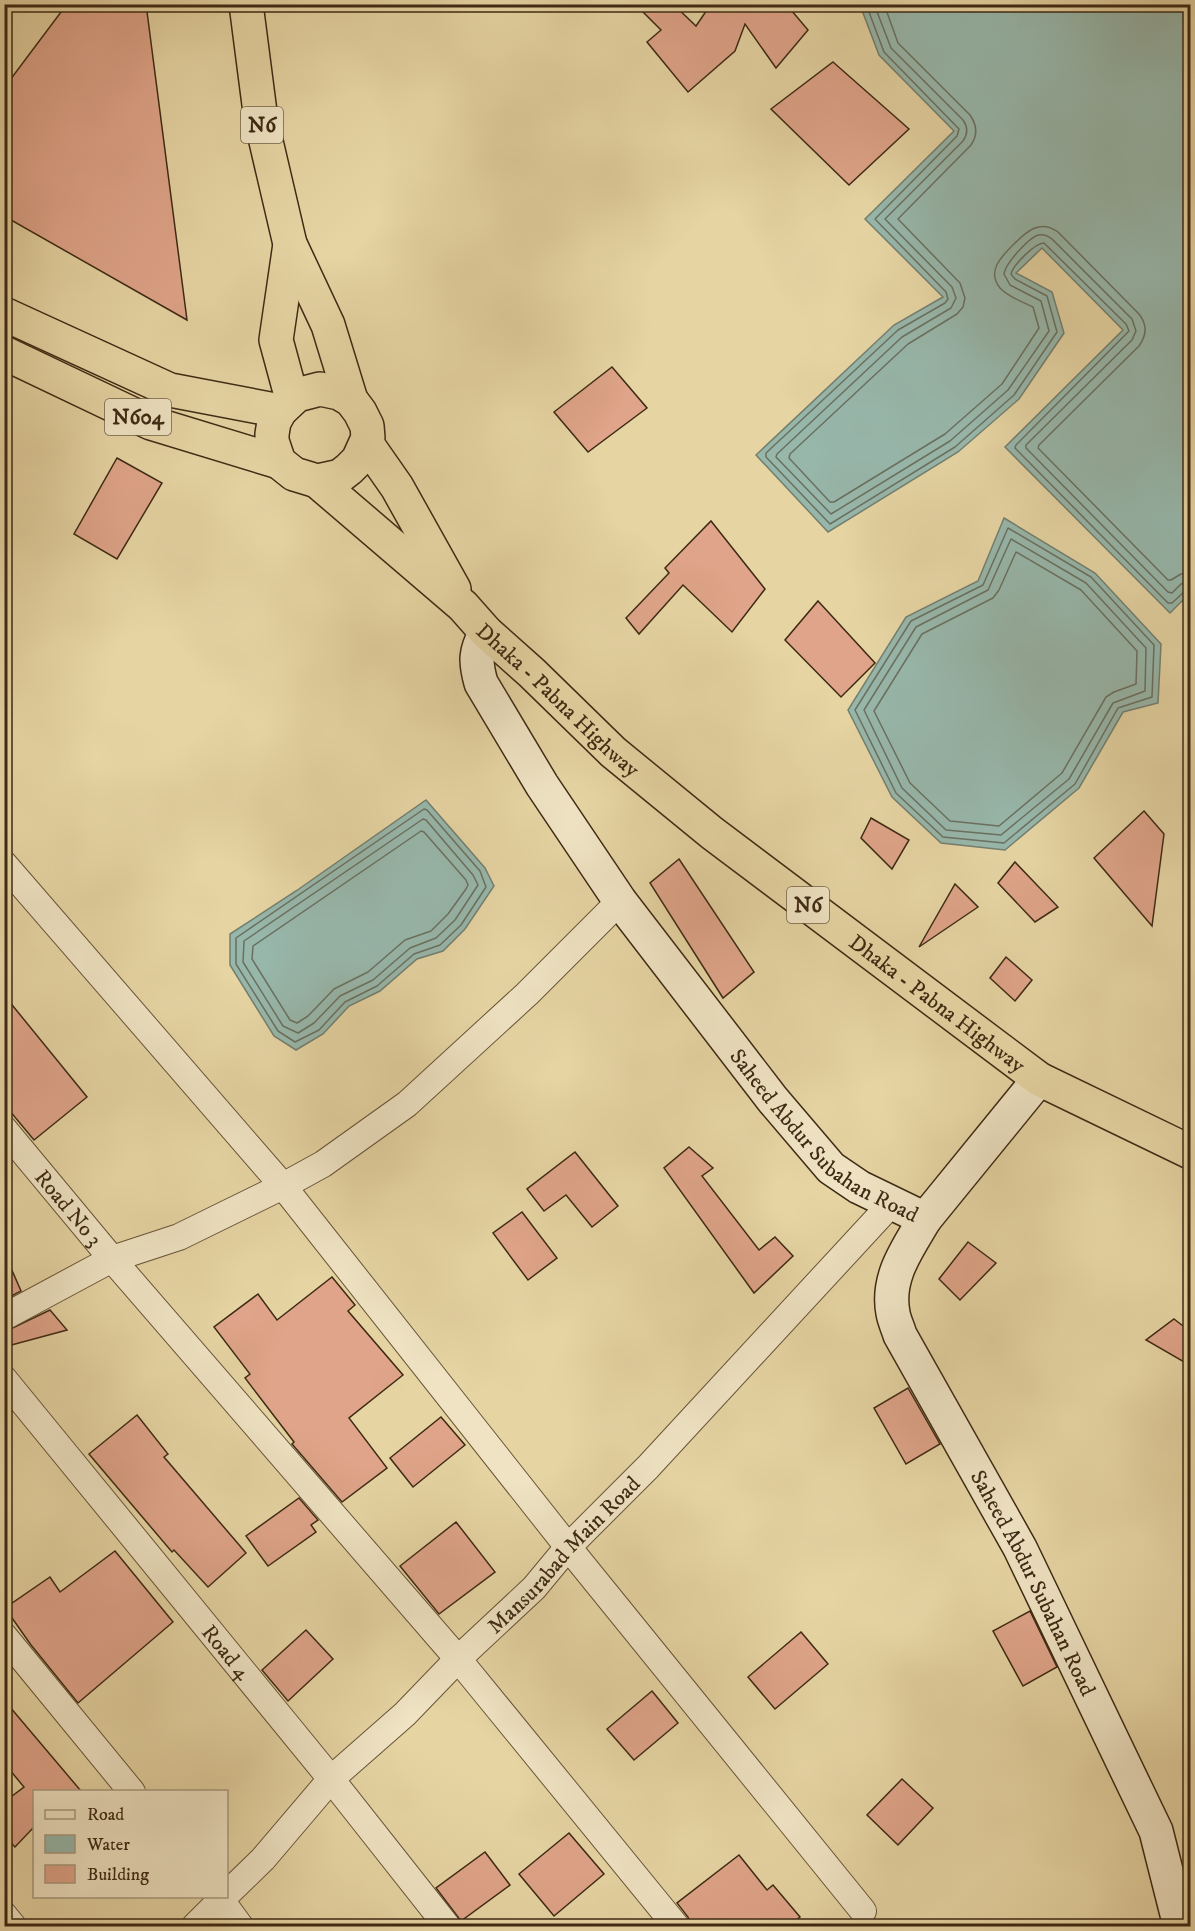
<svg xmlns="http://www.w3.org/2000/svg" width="1195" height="1931" font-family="'IM FELL DW Pica',serif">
<rect width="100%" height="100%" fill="#e6d4a3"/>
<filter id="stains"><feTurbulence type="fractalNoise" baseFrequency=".00333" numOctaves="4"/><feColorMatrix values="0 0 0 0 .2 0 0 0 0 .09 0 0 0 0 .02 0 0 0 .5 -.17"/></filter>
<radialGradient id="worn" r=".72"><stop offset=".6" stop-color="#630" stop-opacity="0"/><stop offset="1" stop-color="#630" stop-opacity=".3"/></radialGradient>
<g fill="#97b7ab" stroke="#737f6f" stroke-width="1.5">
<path d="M860,5h330v588l-20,20 -165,-166 118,-117 -81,-82 -26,25 36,19 12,41 -45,66 -61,53 -130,80 -72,-77 138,-130 49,-28 -78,-78 89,-88 -75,-76z"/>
<path d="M1004,518l91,55 66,71 -3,59 -35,9 -44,76 -74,62 -64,-7 -49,-46 -44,-87 58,-93 72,-36z"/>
<path d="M426,800l59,68 9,18 -29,43 -22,22 -26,8 -37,32 -31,15 -26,28 -27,16 -22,-14 -44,-71v-31l66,-43z"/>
</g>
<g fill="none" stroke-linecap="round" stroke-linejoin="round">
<g stroke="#6a7060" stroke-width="1.5">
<path d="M866,4l18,48 75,77 -2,7 -82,83 71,73 2,7 -3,4 -47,27 -132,123v4l64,67 125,-77 59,-52 43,-63 -10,-36 -32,-17 -4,-5c2,-9 24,-31 33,-31l82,81 3,7 -113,114 -1,3 153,155h4l13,-12 5,-2"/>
<path d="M874,4l17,44 72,72c5,7 5,14 0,21l-78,78 67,68 4,11 -5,10 -49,29 -125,117 -1,3 55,57 119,-73 58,-51 41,-59 -8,-30 -31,-16 -6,-11c1,-10 25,-37 35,-39 5,-1 9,1 13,4l80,80 4,12 -4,9 -106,105v3l142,144 4,1 9,-9 9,-2"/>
<path d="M884,4l14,39 72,72c7,10 8,20 1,30l-73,74 62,64 5,15 -2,9 -6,7 -49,30 -118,110 -1,4 41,44h4l111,-68 57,-50 37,-56 -6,-21c-10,-5 -25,-10 -33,-19 -14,-17 2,-32 14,-44 13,-13 26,-25 44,-12l81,82c8,10 8,21 0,32l-100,99 -1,3 130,132h3l10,-6 9,-1"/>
<path d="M1008,528l83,49 63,68 -2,52 -34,11 -43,76 -71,59 -61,-6 -47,-44 -41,-83 56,-89 72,-36z"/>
<path d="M1011,539l75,44 60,65 -1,43 -32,12 -44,76 -68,56 -55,-5 -44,-42 -38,-78 52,-83 72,-37z"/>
<path d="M1016,552l65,38 56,61 -1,33 -22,8 -8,5 -44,76 -63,53 -49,-5 -40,-38 -36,-72 48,-77 71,-36 6,-8z"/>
<path d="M424,809l3,1 53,61 6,16 -25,38 -21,20 -26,9 -37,32 -32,16 -26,28 -24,12 -17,-11 -42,-67v-26z"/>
<path d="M423,819l3,1 47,55 5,10 -23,35 -19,18 -26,10 -37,32 -33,16 -26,27 -16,10 -15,-7 -40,-64 1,-21z"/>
<path d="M421,831l3,1 42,48 2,5 -2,4 -18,25 -17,17 -26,9 -37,32 -34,17 -26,27 -11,7 -7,-3 -38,-61 1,-13z"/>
</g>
</g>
<g fill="#dfa489" stroke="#3e2a14" stroke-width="1.5">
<path d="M67,4h79l41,316 -183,-104v-128z"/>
<path d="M635,4h38l23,22 15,-22h75l22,26 -32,38 -31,-44 -10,27 -47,41 -41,-50 14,-12z"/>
<path d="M833,62l76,67 -60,56 -78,-76z"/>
<path d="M612,367l35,41 -59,44 -34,-40z"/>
<path d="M117,458l45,25 -45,76 -43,-25z"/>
<path d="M711,521l54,68 -33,43 -49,-47 -44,49 -13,-16 43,-45 -4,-5z"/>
<path d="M818,601l57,62 -34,34 -56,-57z"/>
<path d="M1144,811l20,23 -12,92 -58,-68z"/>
<path d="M871,818l38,22 -17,29 -31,-31z"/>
<path d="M679,859l75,113 -31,26 -73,-115z"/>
<path d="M1015,862l43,45 -23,15 -37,-39z"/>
<path d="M955,884l23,23 -59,40z"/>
<path d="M1006,957l26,23 -17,21 -25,-23z"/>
<path d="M4,995l83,102 -53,43 -30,-36z"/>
<path d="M689,1147l24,21 -11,8 57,74 16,-13 18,19 -39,37 -90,-125z"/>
<path d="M575,1152l43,54 -26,21 -26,-32 -22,16 -17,-22z"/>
<path d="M522,1212l35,46 -29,22 -35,-47z"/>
<path d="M968,1242l28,21 -36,37 -21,-21z"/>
<path d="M4,1252l17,39 -17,9z"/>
<path d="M332,1277l23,28 -7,6 55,64 -54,43 38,50 -45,34 -50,-58 2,-2 -49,-64 5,-4 -36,-47 44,-33 19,26z"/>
<path d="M50,1310l17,20 -63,17v-15z"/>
<path d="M1174,1319l17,13v34l-45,-26z"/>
<path d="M908,1388l32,56 -34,20 -32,-56z"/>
<path d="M137,1415l31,39 -4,3 82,96 -38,34 -34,-37 -2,2 -83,-98z"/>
<path d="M441,1417l24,28 -52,42 -23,-29z"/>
<path d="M299,1498l19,22 -7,5 5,7 -48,34 -22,-30z"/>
<path d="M456,1522l39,50 -56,42 -39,-48z"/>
<path d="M115,1551l58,71 -95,81 -47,-58 -26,-37 45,-31 10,15z"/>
<path d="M1030,1611l27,56 -34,19 -30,-55z"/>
<path d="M306,1630l27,29 -45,42 -26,-31z"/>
<path d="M801,1632l27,32 -53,45 -27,-32z"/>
<path d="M652,1691l26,32 -44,37 -27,-31z"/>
<path d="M4,1700l77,91h-47v36l-19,20 -11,-11v-34l20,-15 -20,-24z"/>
<path d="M902,1779l31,29 -35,37 -31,-30z"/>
<path d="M569,1833l35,41 -50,42 -35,-42z"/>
<path d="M485,1852l25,33 -49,36 -25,-33z"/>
<path d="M739,1855l28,35 6,-5 27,32 -11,9h-97l-1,-1 -3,-8 -11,-14z"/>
</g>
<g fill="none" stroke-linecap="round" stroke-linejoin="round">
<defs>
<g id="street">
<path d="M4,864l279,322 285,361 295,364"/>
<path id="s1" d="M4,1129l108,130 346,400 218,267"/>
<path d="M4,1317l108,-58 67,-22 104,-51 40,-22 84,-60 120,-110 93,-93"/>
<path id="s2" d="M4,1379l327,400 116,147"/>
<path d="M4,1636l128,156"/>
<path id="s3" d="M226,1895l37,-36 68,-80 74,-65 53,-55 76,-71 34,-41 80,-80 243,-263"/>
<path d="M218,1896l22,30"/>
<path d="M4,1915l9,11"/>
<path d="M195,1926l30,-30"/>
</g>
<g id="secondary">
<path id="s4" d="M486,632c-11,20 -11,29 -5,51l61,102 78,116 153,199 58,68 28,19 66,32c-17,29 -39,58 -32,94 1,7 5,15 7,22l120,213 136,283 24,95"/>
<path d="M925,1219l114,-140"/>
</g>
<g id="highway">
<path d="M246,4l15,116 29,124 38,81 23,75"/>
<path d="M290,244l-14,96 16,59"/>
<path d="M4,314l166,76 110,21"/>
<path d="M4,353l147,70 128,39"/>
<path d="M320,389l19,4 12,7 9,12 7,14 1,12 -10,22 -9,9 -9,7 -23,5 -23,-7 -15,-12 -7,-21v-7l2,-12 6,-11 17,-16z"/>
<path d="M367,444l30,43 57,102"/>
<path id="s5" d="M317,481l146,125 23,26 46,41 81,79 99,81 327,246 151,73"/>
</g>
</defs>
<use href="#street" stroke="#685438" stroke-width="28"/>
<use href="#secondary" stroke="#3e2a14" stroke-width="36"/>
<use href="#highway" stroke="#3e2a14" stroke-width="36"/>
<use href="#street" stroke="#efe3c3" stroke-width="26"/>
<use href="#secondary" stroke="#efe3c3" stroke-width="33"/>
<use href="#highway" stroke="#e6d4a3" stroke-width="33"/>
</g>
<g text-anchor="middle" stroke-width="4.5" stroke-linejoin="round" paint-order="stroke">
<g fill="#efe3c3" stroke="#736248" stroke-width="1.5">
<rect x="241" y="107" width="42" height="36" rx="4.5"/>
<rect x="105" y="399" width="66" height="36" rx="4.5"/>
<rect x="787" y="887" width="42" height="36" rx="4.5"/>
</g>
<g font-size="21" font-weight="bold" fill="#3e2a14">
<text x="262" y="132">N6</text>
<text x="138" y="424">N604</text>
<text x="808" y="912">N6</text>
</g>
<g font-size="22" fill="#3e2a14" stroke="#efe3c3">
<text dy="8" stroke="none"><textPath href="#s5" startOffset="326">Dhaka - Pabna Highway</textPath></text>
<text dy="8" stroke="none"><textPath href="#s5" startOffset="812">Dhaka - Pabna Highway</textPath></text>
<text dy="8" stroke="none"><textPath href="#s4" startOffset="626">Saheed Abdur Subahan Road</textPath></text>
<text dy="8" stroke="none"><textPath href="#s1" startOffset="102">Road No 3</textPath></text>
<text dy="8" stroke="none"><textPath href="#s3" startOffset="480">Mansurabad Main Road</textPath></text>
<text dy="8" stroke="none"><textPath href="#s4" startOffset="1166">Saheed Abdur Subahan Road</textPath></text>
<text dy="8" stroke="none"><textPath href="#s2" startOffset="352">Road 4</textPath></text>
</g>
</g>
<rect width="1195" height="1931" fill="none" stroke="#e6d4a3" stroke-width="24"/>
<rect x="6" y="6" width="1183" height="1919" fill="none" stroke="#3e2a14" stroke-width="3"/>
<rect x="12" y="12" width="1171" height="1907" fill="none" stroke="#3e2a14" stroke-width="1.5"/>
<rect x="33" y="1790" width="195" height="108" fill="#efe3c3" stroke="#a8997d" stroke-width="1.5"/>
<rect x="45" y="1810" width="30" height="9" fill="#efe3c3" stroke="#a8997d" stroke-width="1.5"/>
<text x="87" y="1820" font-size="18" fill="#3e2a14">Road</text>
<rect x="45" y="1835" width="30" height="18" fill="#97b7ab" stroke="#a8997d" stroke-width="1.5"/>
<text x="87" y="1850" font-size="18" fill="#3e2a14">Water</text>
<rect x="45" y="1865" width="30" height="18" fill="#dfa489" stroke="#a8997d" stroke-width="1.5"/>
<text x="87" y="1880" font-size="18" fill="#3e2a14">Building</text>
<rect width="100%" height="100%" filter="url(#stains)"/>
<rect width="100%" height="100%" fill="url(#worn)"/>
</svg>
